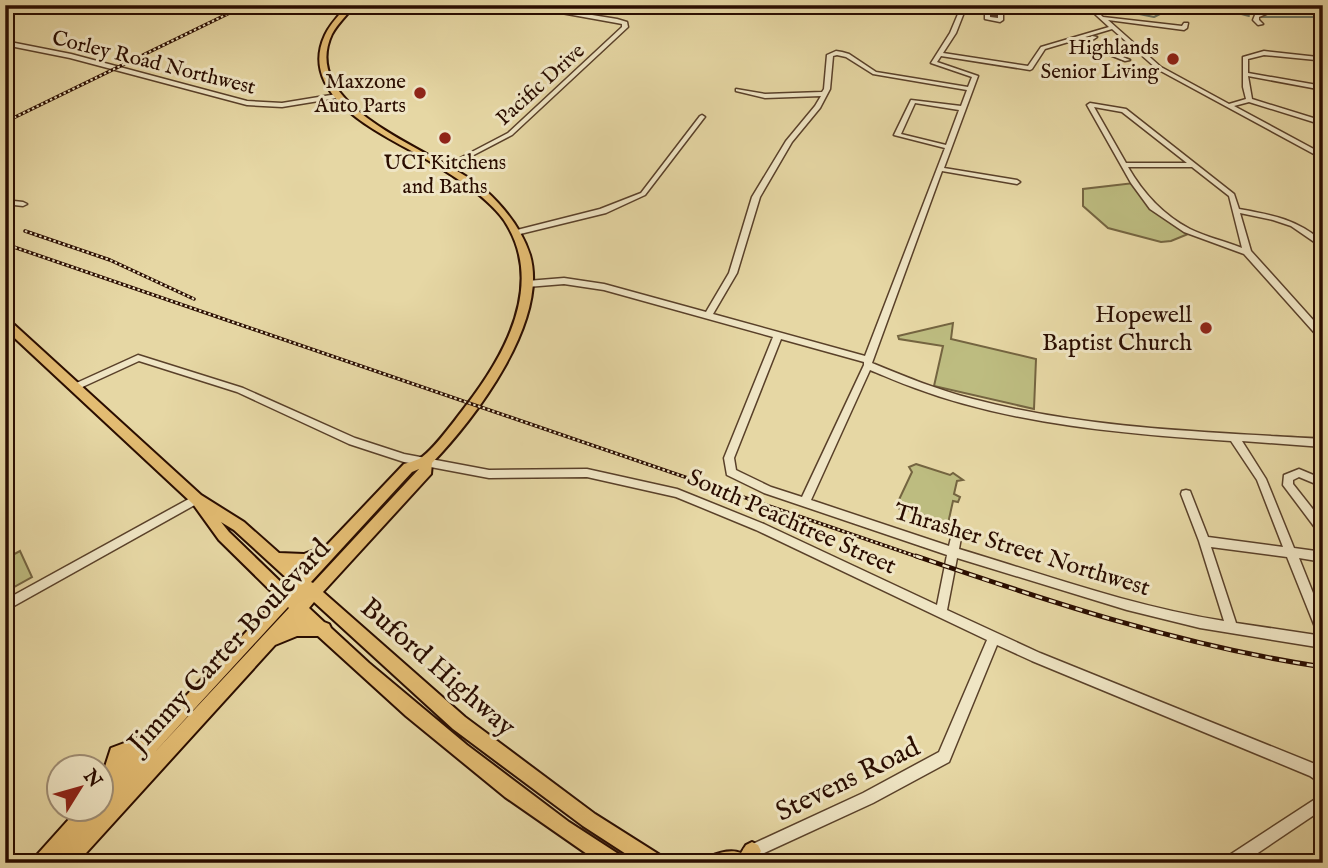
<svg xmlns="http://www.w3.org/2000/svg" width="1328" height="868" font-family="'IM FELL English',serif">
<rect width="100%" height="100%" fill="#e6d7a4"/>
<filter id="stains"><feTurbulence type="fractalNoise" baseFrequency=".00286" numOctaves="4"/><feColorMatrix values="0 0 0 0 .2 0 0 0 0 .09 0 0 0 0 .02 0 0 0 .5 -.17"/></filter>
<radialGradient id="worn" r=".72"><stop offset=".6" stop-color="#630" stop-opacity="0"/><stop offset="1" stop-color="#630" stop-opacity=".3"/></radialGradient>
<g fill="#bdbc80" stroke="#746440" stroke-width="2">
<path d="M1134,183l19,24 40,25 -22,9 -10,1 -53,-14 -25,-22v-17z"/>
<path d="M953,323l-2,16 85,20 -2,50 -100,-23 9,-40 -44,-7 -1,-3z"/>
<path d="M916,464l34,11 3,-2 10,7 -6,1 -3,13 6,3 -2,5 -5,-1 -4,18 6,3 -3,4h-7l-4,-5 -33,-11 -5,2 -7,-6 16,-34 -3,-5z"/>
<path d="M20,551l12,26 -27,15v-33z"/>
</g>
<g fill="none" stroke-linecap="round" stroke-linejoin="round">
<g stroke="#6b7562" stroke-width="2">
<path d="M1095,5l59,12 12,-6h64l19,5"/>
<path d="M1260,17h63"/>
</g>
<defs>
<g id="minor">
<path d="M517,5h13l87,14 10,3 1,5 -116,108 -65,34h-4v-2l65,-34 114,-106v-3l-5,-1z"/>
<path d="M1085,5h5l13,12 79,9 2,-3h4l-1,5 -3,2 -76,-10 53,47 68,37 17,-5 -3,-12v-30l21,-6 54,6 1,1 -3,2 -52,-5 -16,4v14l75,13v4l-75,-14 4,23 71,22v4l-74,-23 -15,4 89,48v5l-166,-90 -45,-40 -67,20 -13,20 -2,1 -89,-14 -4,6 41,14 -34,92 73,12 3,2 -3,2 -75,-13 -70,192c34,14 66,27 101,36 113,30 233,33 350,40v8l-81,-6 24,38 28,69 29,4v10l-24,-4 24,60v9l-4,1 -4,-1 -28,-70 -76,-10 25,76 87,13v12l-123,-20 -73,-18 -170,-52 -10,52 93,43 280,113 3,3v16l-13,-9 -278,-115 -35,-16 -48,117 -76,41 -124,57 -5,-2 -2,-5 2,-5 119,-55 76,-41 48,-112 -231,-110 -80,-33 -89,-20 -98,1 -85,-16 -55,-18 -112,-52 -98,-31 -61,28 -3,1 -5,-3 2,-2 66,-30 105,33 112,50 49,16 85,16 98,-1 90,20 87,35 173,81 10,-50 -183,-62 -37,-18 -3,-17 49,-121 -169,-47 -40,-6 -37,3 -4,-3 4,-3 37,-3 40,6 102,28 23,-39 23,-76 34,-56 29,-35 6,-10 -56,2 -29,-7v-2l29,5 57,-2 2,-3 3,-34 9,-4 6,1 7,2 27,18 92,15 4,-10 -41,-14 19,-30 11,-26 42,6v7l-3,2 -15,-3v-6l-20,-3 -9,23 -13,20 85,13 13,-19 68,-20zM990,14l8,1v3l-8,-1zM837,55l9,2 27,17 94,16 -6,16 -50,-6 -17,35 51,13 -80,208 -152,-42 24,-41 23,-76 32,-55 28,-34 10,-19 3,-33zM915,103l44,7 -13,35 -45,-11zM781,339l83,23v3l-62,132 -31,-10 -31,-15 -4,-2 -2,-12zM870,370c15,6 30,13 45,18 99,37 212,46 316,53l26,39 26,67 -75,-10 -18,-46 -4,-1 -4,1 -1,3 18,47 25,80c-90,-14 -178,-46 -265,-72l3,-17 -1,-3 -4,-2 -4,2 -4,17 -138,-46z"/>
<path d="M1270,8l53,1v3l-50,-1 -14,6v3l4,4 -5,1 -5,-5 2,-5z"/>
<path d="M1092,36l5,1 -9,6 42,17 -5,1 -43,-17v-2z"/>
<path d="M5,41l66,13 176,47 35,2 55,-9 3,2 -3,2 -55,9 -35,-2 -177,-47 -65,-13z"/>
<path d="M1090,103l36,6 108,85 5,15c33,6 58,10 84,33v6l-32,-22 -18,-6 -33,-7 11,38 72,80v9l-3,-1 -76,-85 -60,-22 -34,-23 -19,-26 -44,-78zM1094,107l28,5 65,51h-61zM1128,167h64l37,29 13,52c-17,-7 -36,-11 -52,-19 -27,-14 -47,-36 -62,-62z"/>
<path d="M702,115l3,2 -1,1 -59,77 -39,18 -90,22 -4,-2 1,-2 87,-22 41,-16 59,-77z"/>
<path d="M5,200l18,2 4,2 -4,2 -18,-2z"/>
<path d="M1299,469l24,10v8l-24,-10 -6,3v4l30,38v12l-4,-1 -36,-48 1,-10z"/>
<path d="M196,495l4,1 1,3 -1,3 -195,109v-11z"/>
<path d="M1323,794v15l-80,54h-20l2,-5z"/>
</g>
<g id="major">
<path d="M348,5h7c-8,10 -17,18 -23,29 -36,76 112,119 153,156 20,18 37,40 45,65 19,66 -55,164 -98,208l-1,11 -108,118 142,125 130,97 68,43 3,6h-26l-57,-37 -130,-97 -139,-127 -5,6 15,14 5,2 2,4 38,35 98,82 102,77 54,35 3,6h-26l-95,-66 -99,-81 -88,-80h-21l-22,9 -198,218h-22l1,-3 -3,3h-21l3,-6 44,-49h21l-3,6 10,-10 -5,1v-29l9,-28 40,-15 127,-135 -59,-58 -26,-36 -188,-175v-10l4,1 192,175 43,27 35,31 25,1 23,-9 77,-81c4,-1 10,-3 15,-5 13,-7 36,-39 46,-52 39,-50 79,-120 42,-182 -9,-16 -27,-30 -42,-41 -15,-10 -30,-20 -46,-29 -40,-22 -122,-60 -94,-120 5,-11 15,-21 23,-30zM419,469l-106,114 -2,-1 101,-110zM221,522l13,8 58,53 -5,5 -58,-56zM310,564l-9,9 -8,-7zM288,607l1,1 -136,146z"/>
<path d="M752,842l6,3 3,6 -6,12h-49l3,-6c9,-4 22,-8 32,-4l5,-8z"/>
</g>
</defs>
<use href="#minor" stroke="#594029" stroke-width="3"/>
<use href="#major" stroke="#2a0d00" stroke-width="4"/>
<use href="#minor" fill="#efe5c4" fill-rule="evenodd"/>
<use href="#major" fill="#e3bc72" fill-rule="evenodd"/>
<defs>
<g id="rail-far1">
<path d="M5,122l241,-117"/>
<path d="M25,231l85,29 84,39"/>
<path d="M5,244l916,314"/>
</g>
<path id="rail" d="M916,556c134,46 267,90 407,111"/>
</defs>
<use href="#rail-far1" stroke="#2a0d00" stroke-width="3.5"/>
<use href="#rail" stroke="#2a0d00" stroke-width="5"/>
<use href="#rail-far1" stroke="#efe5c4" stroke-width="2" stroke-dasharray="2.5" stroke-linecap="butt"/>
<use href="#rail" stroke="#efe5c4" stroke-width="2.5" stroke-dasharray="7" stroke-linecap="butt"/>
</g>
<g fill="#8f2418" stroke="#efe5c4" stroke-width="2.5">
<circle cx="1173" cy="59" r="7"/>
<circle cx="420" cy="93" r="7"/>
<circle cx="445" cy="138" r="7"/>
<circle cx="1206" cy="328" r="7"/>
</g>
<g text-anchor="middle" stroke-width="6" stroke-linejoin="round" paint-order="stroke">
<g font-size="21" fill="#2a0d00" stroke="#efe5c4" text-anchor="end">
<text x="1159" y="54">Highlands<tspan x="1159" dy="24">Senior Living</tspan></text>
<text x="406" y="88">Maxzone<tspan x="406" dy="24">Auto Parts</tspan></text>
<text x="445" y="169" text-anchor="middle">UCI Kitchens<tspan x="445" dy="24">and Baths</tspan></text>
</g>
<g font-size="21" fill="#2a0d00" stroke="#efe5c4">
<text transform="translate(154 62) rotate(14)" y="7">Corley Road Northwest</text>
<text transform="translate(540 84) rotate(-42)" y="7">Pacific Drive</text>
</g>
<g font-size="24" fill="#2a0d00" stroke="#efe5c4" text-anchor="end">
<text x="1192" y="322">Hopewell<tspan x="1192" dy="28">Baptist Church</tspan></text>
</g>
<g font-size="24" fill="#2a0d00" stroke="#efe5c4">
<text transform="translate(792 521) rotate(24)" y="8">South Peachtree Street</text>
<text transform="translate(1022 549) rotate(17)" y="8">Thrasher Street Northwest</text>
</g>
<g font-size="28" fill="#2a0d00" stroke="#efe5c4">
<text transform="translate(228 645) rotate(-47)" y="10">Jimmy Carter Boulevard</text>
<text transform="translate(439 666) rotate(41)" y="10">Buford Highway</text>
<text transform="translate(847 778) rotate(-26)" y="10">Stevens Road</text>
</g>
</g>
<rect width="1328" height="868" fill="none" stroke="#e6d7a4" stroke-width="28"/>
<rect x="7" y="7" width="1314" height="854" fill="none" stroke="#2a0d00" stroke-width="3.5"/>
<rect x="14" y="14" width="1300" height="840" fill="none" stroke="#2a0d00" stroke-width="2"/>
<g transform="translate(80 788) rotate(53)"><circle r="33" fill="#efe5c4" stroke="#a08f76" stroke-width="2"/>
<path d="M0-5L12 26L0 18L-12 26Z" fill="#8f2418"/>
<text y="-10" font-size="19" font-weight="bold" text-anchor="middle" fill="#2a0d00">N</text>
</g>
<rect width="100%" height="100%" filter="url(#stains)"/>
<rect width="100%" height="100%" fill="url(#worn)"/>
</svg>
